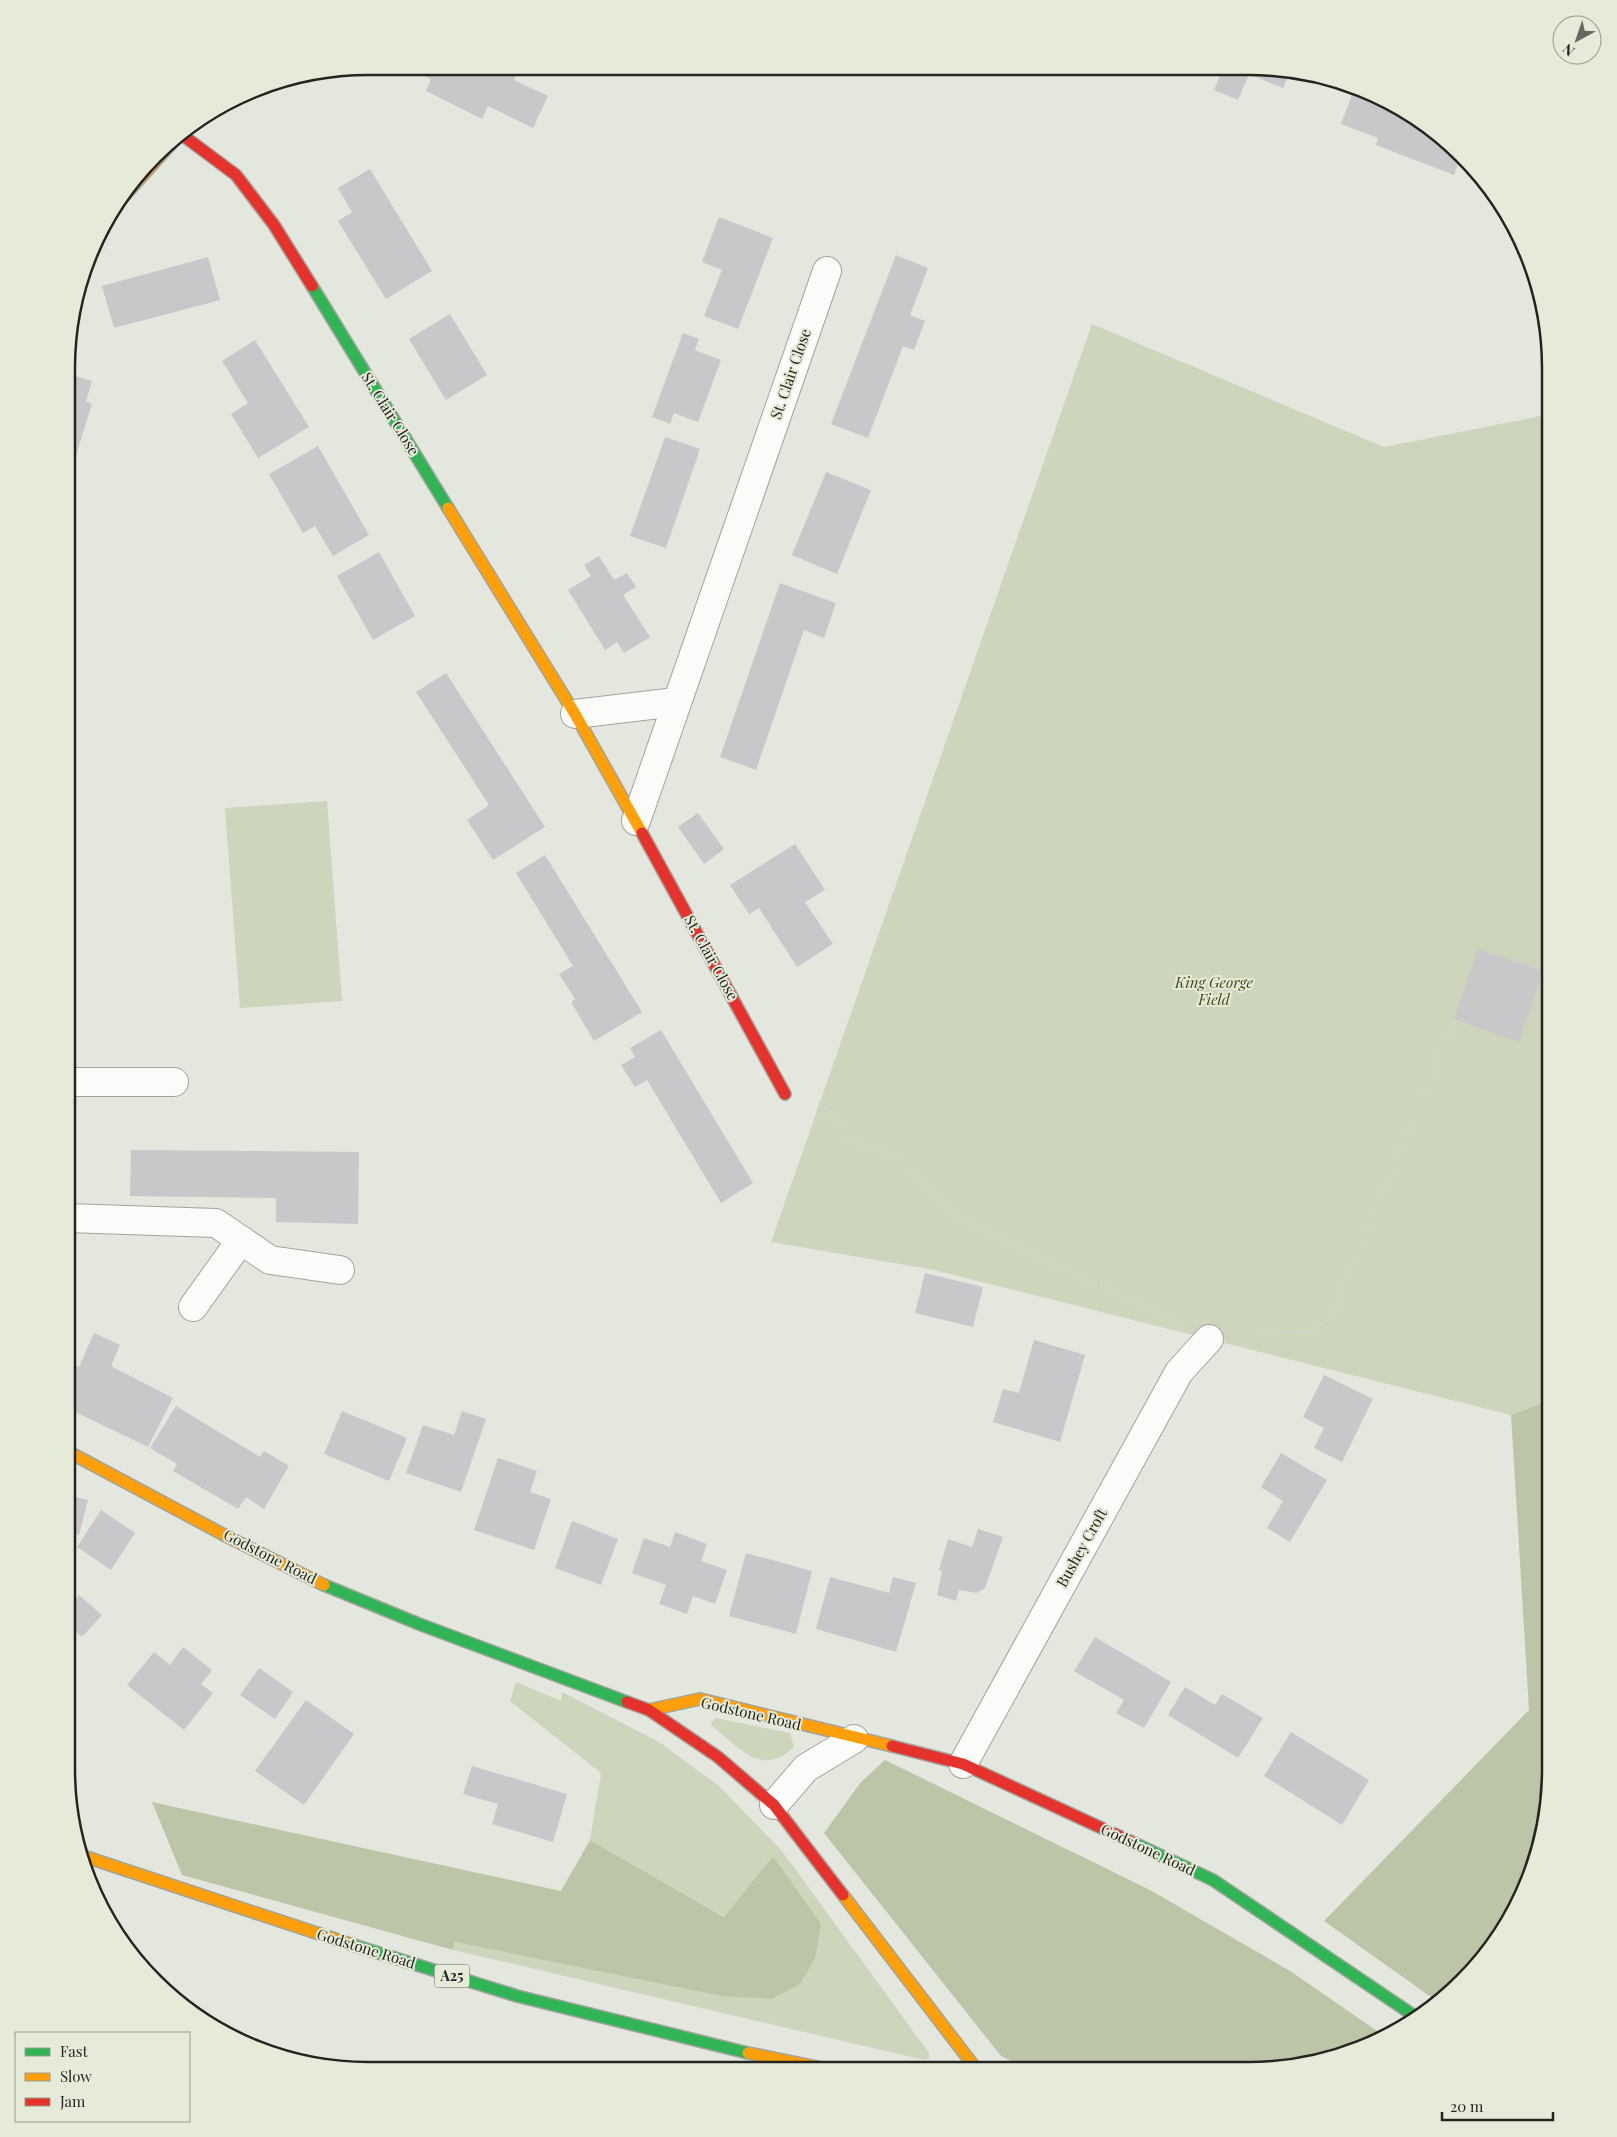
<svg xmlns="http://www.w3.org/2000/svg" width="1617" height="2137" font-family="'Playfair Display',serif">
<rect width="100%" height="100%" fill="#e4e7dd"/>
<g fill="#ced5bd">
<path d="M1092,324l292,123 167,-33 -1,986 -39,15 -577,-145 -163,-28z"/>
<path d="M327,801l15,200 -102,7 -15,-200z"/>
<path d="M516,1682l45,19 1,-9 97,50 60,44 63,65 147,202v5l-5,2 -471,-110v-8l268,54 52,-140 -48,61 -135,-77 11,-67 -91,-72z"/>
<path d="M716,1718l74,15 4,14c-33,31 -54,1 -82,-21l-1,-4z"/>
</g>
<g fill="#bdc5a8">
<path d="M1550,1400v389l-15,76 -35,71 -52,60 -10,6 -114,-81 205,-211 -18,-295z"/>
<path d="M885,1760l265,130 140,81 96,66 -59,24 -78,10 -219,-1 -29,-14 -177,-223 37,-51z"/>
<path d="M152,1802l409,89 29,-51 134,77 49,-61 48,68 -6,34 -15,26 -29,15 -50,-3 -267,-54 -1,8 -271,-75z"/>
</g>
<g fill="#cac7cb">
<path d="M429,66l83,1 7,3 -5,10 34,16 -15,32 -45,-22 -6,13 -56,-28 5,-12 -7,-3z"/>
<path d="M1223,69h65l3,1 -8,18 -34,-14 -11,26 -24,-10z"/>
<path d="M1355,87l9,2 53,28 44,39 -7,19 -78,-30 2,-7 -37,-14z"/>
<path d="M370,169l62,102 -46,28 -48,-78 14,-9 -14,-24z"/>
<path d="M719,217l54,21 -35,91 -34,-13 18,-46 -20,-8z"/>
<path d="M896,255l32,13 -18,47 15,6 -11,29 -11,-4 -35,92 -37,-14z"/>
<path d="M208,257l12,43 -106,28 -12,-42z"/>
<path d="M450,314l37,61 -41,25 -37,-61z"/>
<path d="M683,333l16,6 -4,11 26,10 -23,62 -24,-9 -4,11 -18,-7z"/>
<path d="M255,340l54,87 -51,31 -27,-44 17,-11 -26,-42z"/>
<path d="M69,374l23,7 -6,20 6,3 -23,74z"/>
<path d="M665,437l35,12 -34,99 -36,-12z"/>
<path d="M318,446l51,89 -36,21 -18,-30 -12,7 -34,-59z"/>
<path d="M826,472l45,18 -34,84 -45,-19z"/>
<path d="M379,552l36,64 -42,24 -36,-64z"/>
<path d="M599,556l15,24 13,-7 9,14 -13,8 27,42 -26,16 -7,-11 -12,8 -37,-60 23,-14 -7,-11z"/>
<path d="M780,583l56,20 -12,35 -20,-8 -48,140 -36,-13z"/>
<path d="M446,673l99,154 -52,33 -26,-40 22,-15 -73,-113z"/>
<path d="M698,813l26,36 -20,15 -26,-37z"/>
<path d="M795,844l30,46 -20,12 28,42 -36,23 -38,-59 -10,6 -19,-29z"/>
<path d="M545,855l97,157 -48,29 -23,-39 4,-3 -16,-25 14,-8 -57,-93z"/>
<path d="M1478,949l65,22 -24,71 -65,-23z"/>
<path d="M661,1030l92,153 -32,20 -74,-123 -12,7 -14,-22 14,-8 -5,-9z"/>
<path d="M131,1150l228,2 -1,72 -82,-2v-24l-146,-2z"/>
<path d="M925,1273l58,14 -10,40 -58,-14z"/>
<path d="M94,1333l26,12 -9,21 62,32 -25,49 -81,-39v-46l12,5z"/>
<path d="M1034,1340l51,15 -25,87 -67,-20 10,-33 16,4z"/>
<path d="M1324,1375l49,24 -31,63 -28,-14 10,-20 -21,-11z"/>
<path d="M176,1406l84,51 4,-6 25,15 -25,43 -18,-12 -8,12 -65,-38 4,-7 -27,-16z"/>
<path d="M342,1411l65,27 -18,43 -65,-27z"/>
<path d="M462,1411l24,8 -25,73 -55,-19 17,-48 31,10z"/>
<path d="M1281,1453l46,27 -37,62 -23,-14 16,-27 -22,-14z"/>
<path d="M498,1458l39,13 -7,21 21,7 -17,51 -60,-20z"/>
<path d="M67,1495l21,5 -9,35 -12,-3z"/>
<path d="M101,1510l34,23 -24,37 -34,-23z"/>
<path d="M572,1521l46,18 -17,46 -46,-17z"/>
<path d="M978,1529l25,8 -18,51 -8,5 -18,-3 -3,11 -19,-6 5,-23 -3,-2 9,-31 24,8z"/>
<path d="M675,1532l32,12 -6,17 26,9 -12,34 -22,-8 -6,18 -28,-10 7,-19 -34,-12 12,-35 26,9z"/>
<path d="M746,1553l66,18 -16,63 -67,-18z"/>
<path d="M830,1577l59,16 4,-16 23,6 -20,69 -80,-23z"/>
<path d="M79,1595l23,20 -20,22 -15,-14v-13z"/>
<path d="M1095,1637l76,45 -27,46 -28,-15 8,-13 -50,-29z"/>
<path d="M183,1647l29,23 -11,14 12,9 -29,37 -57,-45 27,-33 16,13z"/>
<path d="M259,1668l34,24 -18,27 -35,-24z"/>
<path d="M1185,1687l30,18 7,-11 41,24 -25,40 -70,-43z"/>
<path d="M306,1700l48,34 -50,71 -49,-34z"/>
<path d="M1291,1732l78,48 -27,45 -78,-49z"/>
<path d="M472,1766l95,28 -14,48 -61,-18 6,-20 -35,-10z"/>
</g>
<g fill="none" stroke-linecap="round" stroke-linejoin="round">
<defs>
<g id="street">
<path d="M575,714l101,-12"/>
<path d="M636,821l191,-550"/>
<path d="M68,1082h106"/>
<path d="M67,1218l149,5 54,37 70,10"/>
<path d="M193,1307l48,-67"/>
<path d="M963,1764l216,-392 30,-33"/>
<path d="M774,1805l32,-37 48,-29"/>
</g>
<g id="fast">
<path d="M312,286l136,222"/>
<path d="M324,1585l95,39 208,78"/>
<path d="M1134,1843l79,37 203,137"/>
<path d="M353,1945l164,51 231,57"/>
</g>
<g id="slow">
<path d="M125,195l53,-59"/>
<path d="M448,508l127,206 67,119"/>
<path d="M67,1451l161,86 96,48"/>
<path d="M649,1710l51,-11 192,47"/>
<path d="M80,1855l273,90"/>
<path d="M843,1895l134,175"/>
<path d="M748,2053l84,17"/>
</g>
<g id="jam">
<path d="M181,134l55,41 38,50 38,61"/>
<path d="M642,833l143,261"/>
<path d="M627,1702l22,8 69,47 56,48 69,90"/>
<path d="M892,1746l71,18 171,79"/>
</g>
</defs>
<use href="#street" stroke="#a1a49c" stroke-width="30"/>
<use href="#fast" stroke="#a1a49c" stroke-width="14"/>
<use href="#slow" stroke="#a1a49c" stroke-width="14"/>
<use href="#jam" stroke="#a1a49c" stroke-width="14"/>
<g stroke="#d5d5d3" stroke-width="3" stroke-dasharray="1 4" stroke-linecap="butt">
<path d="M86,278l24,-39"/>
<path d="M818,1102l4,1 27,36 52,20 52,56 225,108"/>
<path d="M1240,1329l71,4 20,-16 122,-294"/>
</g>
<use href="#street" stroke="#fbfbfa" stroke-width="28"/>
<use href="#fast" stroke="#30b455" stroke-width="11"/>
<use href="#slow" stroke="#ff9f0a" stroke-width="11"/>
<use href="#jam" stroke="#e5322d" stroke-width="11"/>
</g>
<g text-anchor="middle" stroke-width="4" stroke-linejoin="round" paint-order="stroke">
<rect fill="#e6ebd9" stroke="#5e6056" stroke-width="1" x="434.5" y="1964.5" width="35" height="23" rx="4"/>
<g font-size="14" font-weight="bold" fill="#23251e">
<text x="452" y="1981">A25</text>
</g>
<g font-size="15" fill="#23251e" stroke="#e6ebd9">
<text transform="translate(791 374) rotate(-71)" y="5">St. Clair Close</text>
<text transform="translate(390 414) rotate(58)" y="5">St. Clair Close</text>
<text transform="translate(711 958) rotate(61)" y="5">St. Clair Close</text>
<text transform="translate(1082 1548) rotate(-61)" y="5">Bushey Croft</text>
<text transform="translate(270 1557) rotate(27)" y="5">Godstone Road</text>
<text transform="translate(751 1714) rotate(13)" y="5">Godstone Road</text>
<text transform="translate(1148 1850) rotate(25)" y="5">Godstone Road</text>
<text transform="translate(366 1949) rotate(17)" y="5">Godstone Road</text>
</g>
<g font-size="15" font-style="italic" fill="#3d4815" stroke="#e6ebd9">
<text x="1214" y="988">King George<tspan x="1214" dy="17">Field</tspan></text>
</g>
</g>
<path d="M0 0H1617V2137H0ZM368 75H1249A293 293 0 0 1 1542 368V1769A293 293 0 0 1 1249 2062H368A293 293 0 0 1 75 1769V368A293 293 0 0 1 368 75Z" fill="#e6ebd9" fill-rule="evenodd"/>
<path fill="none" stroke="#23251e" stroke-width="2.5" d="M368 75H1249A293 293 0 0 1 1542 368V1769A293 293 0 0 1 1249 2062H368A293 293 0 0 1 75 1769V368A293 293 0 0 1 368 75Z"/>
<rect x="15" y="2032" width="175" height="90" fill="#e6ebd9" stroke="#989c8e"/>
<rect x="25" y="2048" width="25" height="8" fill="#30b455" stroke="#989c8e"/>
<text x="60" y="2057" font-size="15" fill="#23251e">Fast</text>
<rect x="25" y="2073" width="25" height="8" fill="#ff9f0a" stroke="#989c8e"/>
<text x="60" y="2082" font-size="15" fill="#23251e">Slow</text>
<rect x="25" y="2098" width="25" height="8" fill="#e5322d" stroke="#989c8e"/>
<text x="60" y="2107" font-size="15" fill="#23251e">Jam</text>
<g transform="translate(1577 40) rotate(220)"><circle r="24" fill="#e6ebd9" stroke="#989c8e"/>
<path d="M0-4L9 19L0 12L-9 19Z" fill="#676961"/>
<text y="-8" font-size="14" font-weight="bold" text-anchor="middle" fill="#23251e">N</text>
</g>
<path d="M1442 2112v8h111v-8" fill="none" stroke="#23251e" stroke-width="2.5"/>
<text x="1450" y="2112" font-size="15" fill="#23251e" stroke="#e6ebd9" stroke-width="4" paint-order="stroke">20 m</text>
</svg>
